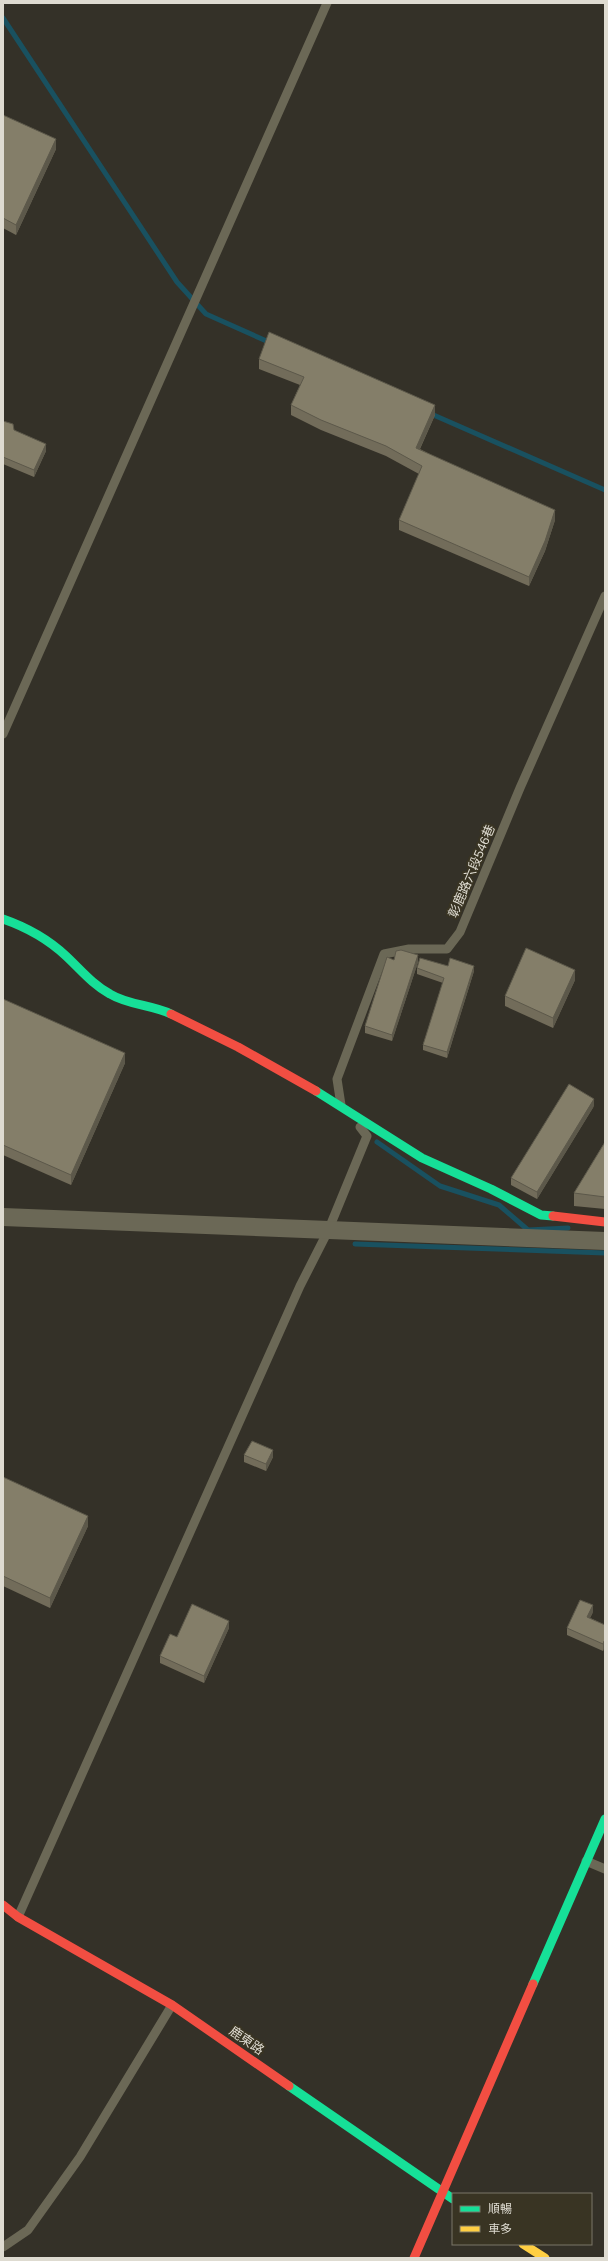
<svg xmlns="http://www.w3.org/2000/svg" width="608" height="2261" font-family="Arial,'Noto Sans TC',sans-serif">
<rect width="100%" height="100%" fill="#343128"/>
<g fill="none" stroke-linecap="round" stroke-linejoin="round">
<g stroke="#195160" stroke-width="5">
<path d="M3,18l174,264 29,32 65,29"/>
<path d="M429,413l176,77"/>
<path d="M377,1142l63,44 59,19 29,25 40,-2"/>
<path d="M355,1244l250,9"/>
</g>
<g stroke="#6b6856" stroke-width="9">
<path d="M3,734l324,-731"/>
<path d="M341,1105l-4,-26 47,-125 25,-5h38l13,-17 60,-144 85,-192"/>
<path d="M586,1861l19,8"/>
<path d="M18,1917l282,-631 28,-55 39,-95 -7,-9"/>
<path d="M3,2247l25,-17 52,-73 92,-152"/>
</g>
<path stroke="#6b6856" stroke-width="18" d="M3,1217l602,24"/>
<g stroke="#16e098" stroke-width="9">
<path d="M3,919c23,8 46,21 63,37 15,14 26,28 44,38 18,11 42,11 61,20"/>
<path d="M316,1091l106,67 69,31 50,26 12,1"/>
<path d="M533,1984l72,-165"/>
<path d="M289,2086l164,113"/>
</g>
<path stroke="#ffcf43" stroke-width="9" d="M523,2244l22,14"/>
<g stroke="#f24e42" stroke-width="9">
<path d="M171,1014l67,33 78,44"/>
<path d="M553,1216l52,6"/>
<path d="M3,1905l15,12 154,88 117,81"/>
<path d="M414,2258l119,-274"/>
</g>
</g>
<g fill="#726c5a">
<path d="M3,115l53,34 -40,86 -13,-7z"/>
<path d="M259,359l176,56 -15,34 135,71 -10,31 -16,35 -130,-56v-10l20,-46 -33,-18 -65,-26 -30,-15v-10l9,-20 -41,-16z"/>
<path d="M3,421l11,9 32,21 -12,26 -31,-13z"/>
<path d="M394,960l24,2 -26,79 -27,-8v-7z"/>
<path d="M448,966l26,5 -27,87 -24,-8v-5l20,-62 -26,-9v-6z"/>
<path d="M575,980l-22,48 -48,-22v-10z"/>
<path d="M3,999l122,64 -54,122 -68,-30z"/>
<path d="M594,1106l-57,93 -26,-14v-7z"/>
<path d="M605,1142v67l-31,-3v-13z"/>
<path d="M244,1455l29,2 -7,14 -22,-9z"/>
<path d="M3,1477l85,49 -38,82 -47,-22z"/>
<path d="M593,1612l-3,6 15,7v23h-1l-1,3 -36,-16v-7z"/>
<path d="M229,1628l-25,55 -44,-20v-7l17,-19z"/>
</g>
<g fill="#5c584a">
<path d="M56,139v10l-40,86v-10z"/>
<path d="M435,405v10l-19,42v-9z"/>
<path d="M46,444v7l-12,26v-7z"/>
<path d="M555,510v10l-10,31 -16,35v-9z"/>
<path d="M418,955v7l-26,79v-6z"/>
<path d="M474,966v5l-27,87v-6z"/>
<path d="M575,970v10l-22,48v-10z"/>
<path d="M125,1053v10l-54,122v-10z"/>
<path d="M594,1099v7l-57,93v-7z"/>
<path d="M273,1450v7l-7,14v-7z"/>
<path d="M88,1516v10l-38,82v-10z"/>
<path d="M593,1605v7l-6,12v-7z"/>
<path d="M229,1621v7l-25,55v-7z"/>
<path d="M604,1641v7l-1,3v-7z"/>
</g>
<g fill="#847e69" stroke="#5c584a">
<path d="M3,115l53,24 -40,86 -13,-7z"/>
<path d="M269,332l166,73 -19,43 139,62 -10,31 -16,36 -130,-57 23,-54 -36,-20 -65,-26 -30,-15 13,-28 -45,-18z"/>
<path d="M3,421l10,3 1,6 32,14 -12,26 -31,-13z"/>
<path d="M526,948l49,22 -22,48 -48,-22z"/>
<path d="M401,950l17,5 -26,80 -27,-9 22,-69 7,3 2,-9z"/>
<path d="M420,958l28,8 2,-8 24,8 -27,86 -24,-7 21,-67 -27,-10z"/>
<path d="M3,999l122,54 -54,122 -68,-30z"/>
<path d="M569,1084l25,15 -57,93 -26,-14z"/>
<path d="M605,1142v55l-31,-4z"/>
<path d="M252,1441l21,9 -7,14 -22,-9z"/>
<path d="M3,1477l85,39 -38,82 -47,-22z"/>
<path d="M580,1600l13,5 -6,12 18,8v16h-1l-1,3 -36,-16z"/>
<path d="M192,1604l37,17 -25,55 -44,-20 10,-22 7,3z"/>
</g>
<g text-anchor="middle" stroke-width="4" stroke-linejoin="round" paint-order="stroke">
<g font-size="13" fill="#dedbd1" stroke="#393423">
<text transform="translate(471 871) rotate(-67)" y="5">彰鹿路六段546巷</text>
<text transform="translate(247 2040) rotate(35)" y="5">鹿東路</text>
</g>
</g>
<rect width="608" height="2261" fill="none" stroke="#dedbd1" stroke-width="8"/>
<rect x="452" y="2193" width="140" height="52" fill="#393423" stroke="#7b7769"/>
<rect x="460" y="2206" width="20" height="6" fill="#16e098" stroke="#7b7769"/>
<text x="488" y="2213" font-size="12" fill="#dedbd1">順暢</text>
<rect x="460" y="2226" width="20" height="6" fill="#ffcf43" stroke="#7b7769"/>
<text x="488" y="2233" font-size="12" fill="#dedbd1">車多</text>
</svg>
